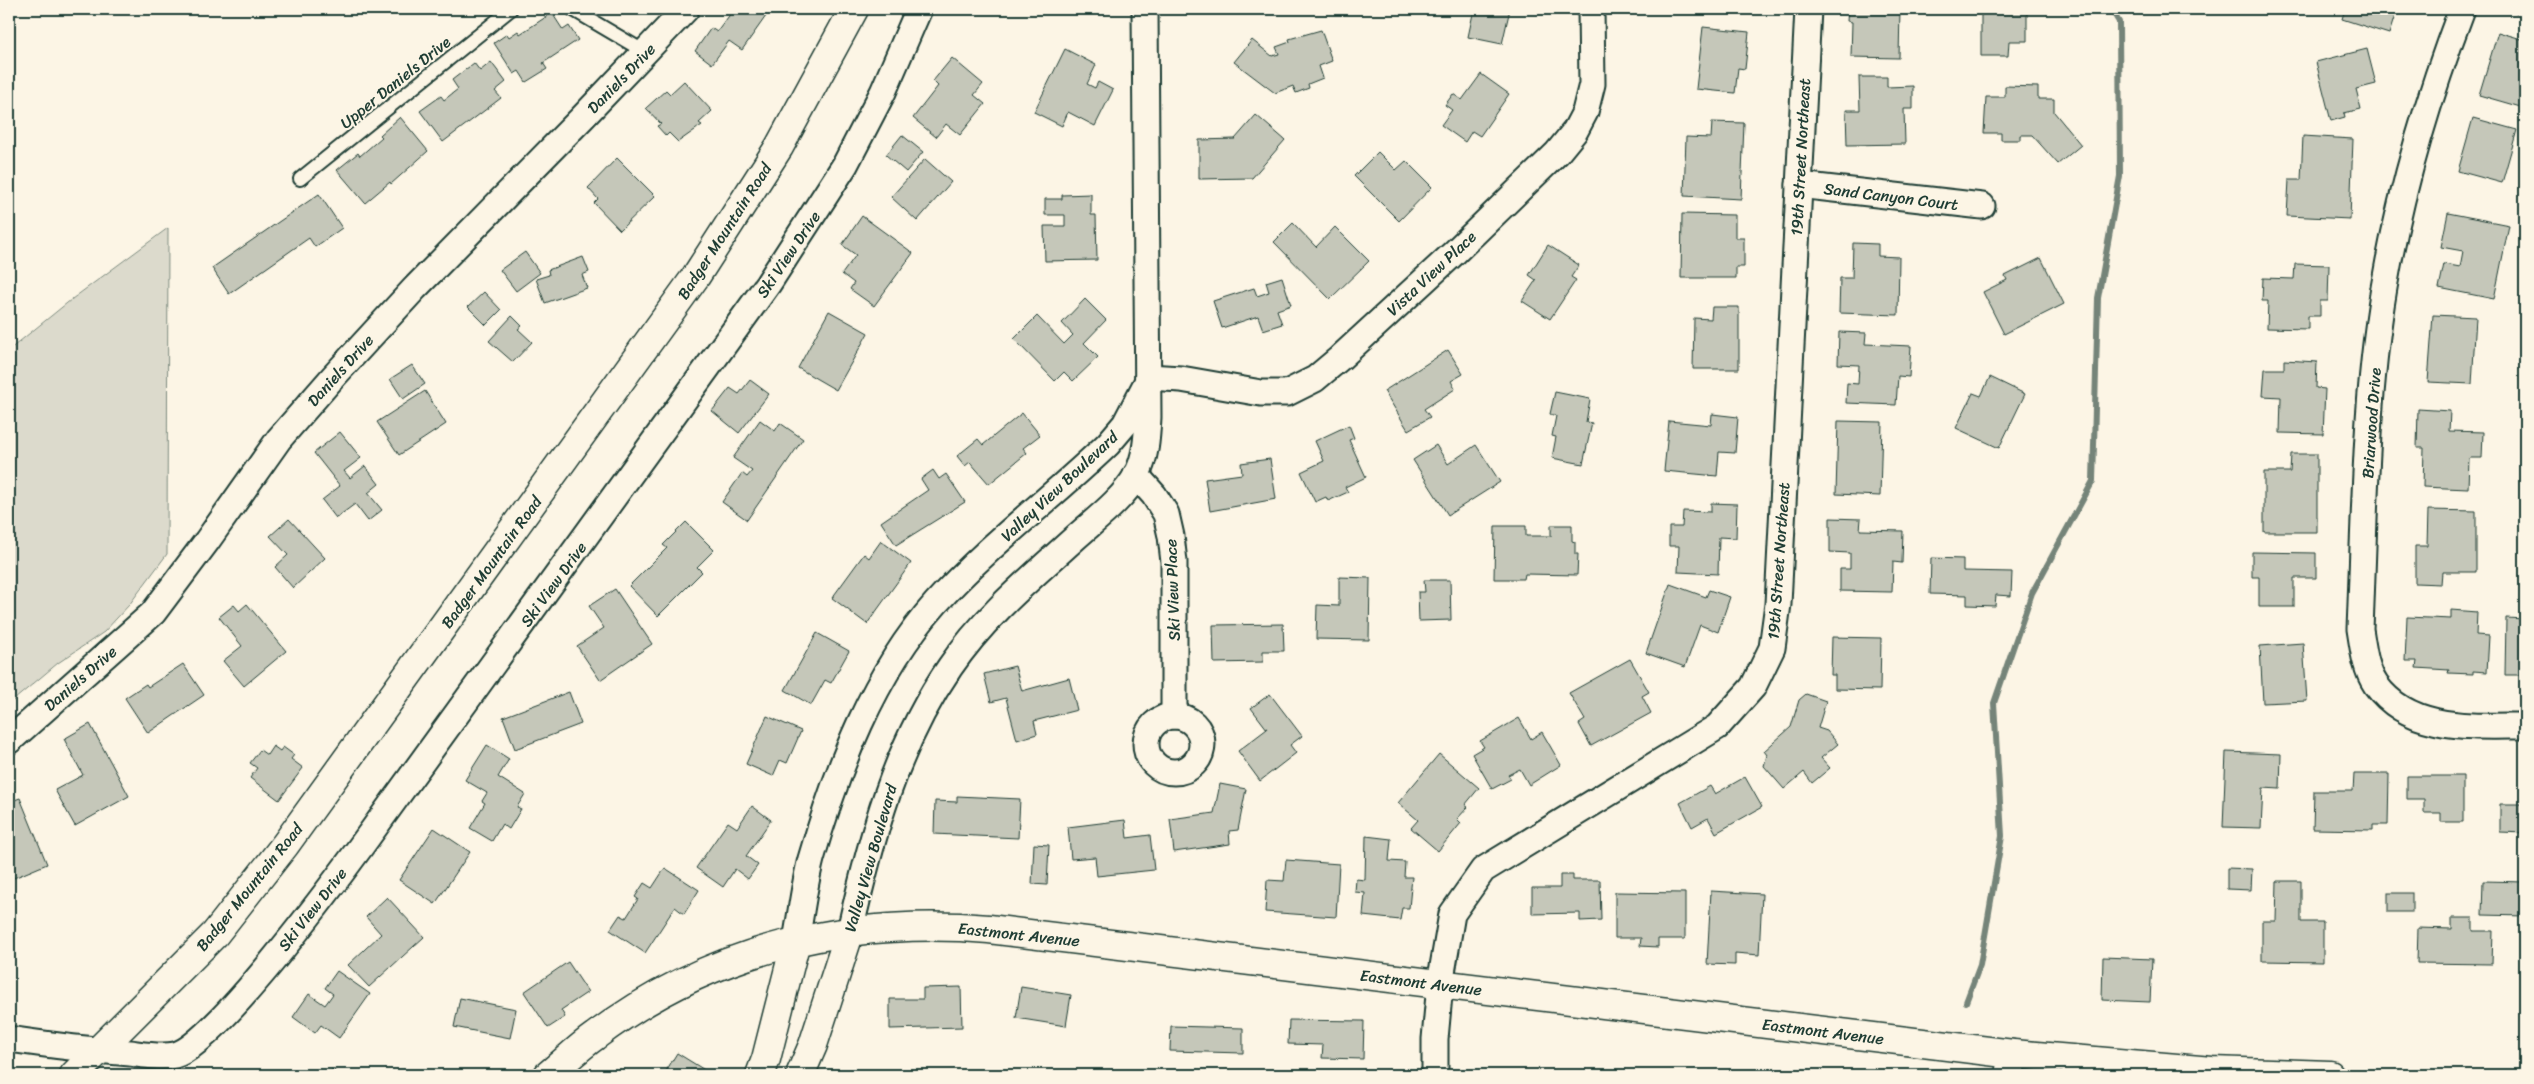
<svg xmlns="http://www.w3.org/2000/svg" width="2534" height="1084" font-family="Sriracha,sans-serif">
<rect width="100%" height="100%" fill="#fcf5e5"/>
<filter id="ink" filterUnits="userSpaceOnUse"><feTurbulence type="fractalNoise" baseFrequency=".02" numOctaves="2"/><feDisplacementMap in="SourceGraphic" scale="10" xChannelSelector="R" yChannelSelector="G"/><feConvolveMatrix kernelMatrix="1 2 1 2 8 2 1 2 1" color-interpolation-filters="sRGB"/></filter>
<g filter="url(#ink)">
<path fill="#dcdacc" stroke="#7e8c80" d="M168,228l-1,326 -38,51 -25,27 -46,31 -49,41v-354l63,-51z"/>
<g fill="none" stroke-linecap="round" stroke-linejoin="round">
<path stroke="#758479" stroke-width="6" d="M1966,1002l14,-37 22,-129 -8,-133 38,-110 61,-112 5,-183 22,-122 -1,-154 -8,-13"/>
</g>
<g fill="#c5c7b9" stroke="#1f3d34">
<path d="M734,9h37l-29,41 -13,-9 -17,23 -17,-13 16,-23 6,4z"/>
<path d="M1474,9h36l-8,35 -34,-7z"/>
<path d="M1702,9h44v4l-44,-2z"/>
<path d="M1848,9h52l-1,49 -48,-1 1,-35 -5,-1z"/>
<path d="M1981,9h46v32h-18l-1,15h-27z"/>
<path d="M2345,9h52l-8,25 -47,-15z"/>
<path d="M2513,9h12v6l-12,-4z"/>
<path d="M552,13l11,17 6,-4 9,14 -35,23 4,6 -21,13 -7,-11 -5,3 -20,-31 13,-9 2,3 9,-6 2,3z"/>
<path d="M1703,27l46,5 -4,37 -7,-1 -3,25 -39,-4z"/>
<path d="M1321,30l11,31 -13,5 4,12 -15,6 1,4 -13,5 -3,-7 -18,7 -41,-31 18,-22 20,16 7,-2 -3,-7 14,-5 -1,-3z"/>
<path d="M2498,32l27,8 -1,68 -45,-13z"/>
<path d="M1065,49l31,16 -9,19 8,4 3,-6 15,8 -18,36 -27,-14 -6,14 -28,-14z"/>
<path d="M2367,49l9,35 -20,5 5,20 -17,4 1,4 -14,4 -15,-59z"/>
<path d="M952,58l31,26 -9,11 11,9 -25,31 -14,-11 -10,13 -23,-19 25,-32 -5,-5z"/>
<path d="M491,62l15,20 -11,9 6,7 -58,44 -23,-31 21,-15 3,4 14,-11 -6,-9 22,-17 6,8z"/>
<path d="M1481,74l28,20 -29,42 -8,-5 -7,11 -24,-17 11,-15 -7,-5 8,-11 9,6z"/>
<path d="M1859,77h28v10l26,-1v23h-9l1,35 -58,1 -1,-35h14z"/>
<path d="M684,81l28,30 -13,12 3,2 -24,17 -9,-9 -3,3 -9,-10 4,-2 -15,-16 20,-18 4,4z"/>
<path d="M2005,86l33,1v12h16v13l27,33 -23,19 -26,-29h-12v5h-19v-7h-17l2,-36h19z"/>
<path d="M1256,115l29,25 -33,38 -53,1v-39l36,-1z"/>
<path d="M400,117l28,34 -37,33 -1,-2 -25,21 -28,-33 21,-17 2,3 22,-19 -2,-2z"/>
<path d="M2473,118l44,12 -15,53 -44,-12z"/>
<path d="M1712,122l32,1 -3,76 -57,-3 2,-59 25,1z"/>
<path d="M902,135l21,17 -17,20 -20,-17z"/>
<path d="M2303,136l50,3 -3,80 -63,-3 2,-36h12z"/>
<path d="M1378,152l18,18 10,-9 26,26 -33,34 -45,-45z"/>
<path d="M617,158l38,38 -35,34 -26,-27 4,-4 -10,-11z"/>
<path d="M925,159l26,23 -34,39 -26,-24z"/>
<path d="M319,194l23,34 -27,19 -6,-9 -80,56 -17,-26z"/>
<path d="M1091,194v21h5l1,45 -52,1 -1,-35h21v-11h-20v-16h17v-4z"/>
<path d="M2448,213l61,12 -15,74 -55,-11 5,-24 16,3 3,-16 -22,-4z"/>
<path d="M1682,214l53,1v23h9v29h-8v11h-55z"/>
<path d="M862,216l51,37 -39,53 -24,-17 4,-6 -12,-9 14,-19 -14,-10z"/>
<path d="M1293,223l23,24 19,-20 34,34 -39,38 -56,-57z"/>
<path d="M1853,243l25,1v12l21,1 -1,58 -59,-2 1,-35h12z"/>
<path d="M1548,245l31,20 -8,12 5,3 -26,39 -28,-18 14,-21 -7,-5z"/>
<path d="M525,252l15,21 -24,18 -16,-21z"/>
<path d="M583,257l6,15 -7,3 5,13 -42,15 -9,-24 13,-4 -1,-5z"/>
<path d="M2041,258l23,46 -60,30 -21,-42 24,-12 -2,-4z"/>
<path d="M2295,264l34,1 -1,36h-8v15h-12v13l-41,-1 1,-27h-6l1,-23 31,1z"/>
<path d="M1282,277l9,28 -14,5 5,14 -19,6 -5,-14 -36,12 -9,-27 41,-13 3,8 12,-4 -3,-10z"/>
<path d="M484,292l17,18 -15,15 -18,-18z"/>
<path d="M1085,299l21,21 -22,23 14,14 -25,24 -9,-9 -9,9 -41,-42 23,-23 27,28 9,-9 -11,-12z"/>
<path d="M1712,307h27v62h-46l1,-51 17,1z"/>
<path d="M829,311l39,22 -32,57 -38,-22z"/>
<path d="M2433,315l43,2 -4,67 -44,-2z"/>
<path d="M512,316l10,10 -4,3 14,13 -19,20 -24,-21z"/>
<path d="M1839,332l27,1 -1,11 46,2 -2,31 -11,-1 -2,29 -50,-2 1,-20 11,1 1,-19 -21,-1z"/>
<path d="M1448,350l15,24 -12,7 4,8 -31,20 6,8 -22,13 -24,-39z"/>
<path d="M2284,360l33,2 -1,26 9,1 -2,45 -43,-1 1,-36 -18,-1 2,-27h19z"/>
<path d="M412,365l13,19 -22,15 -13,-20z"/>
<path d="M1990,377l35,17 -26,54 -43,-20 17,-35 8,3z"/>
<path d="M750,380l19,14 -30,39 -27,-22 18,-23 9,6z"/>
<path d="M425,391l21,33 -47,31 -22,-33z"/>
<path d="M1555,392l35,7 -4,23 6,1 -9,41 -31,-6 4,-21 -4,-1 4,-20 -6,-2z"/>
<path d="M2418,409l32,2 -1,20 34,1 -1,26h-13l-1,31 -45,-2 1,-39h-7z"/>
<path d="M1022,413l18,22 -17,13 4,5 -38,31 -19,-22 -5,4 -8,-10 21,-17 5,6z"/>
<path d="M1712,414l26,3 -3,36 -16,-1 -2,24 -53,-5 5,-50 42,4z"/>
<path d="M760,420l15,11 5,-8 23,16 -56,81 -25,-18 20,-29 5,4 5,-6 -19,-13z"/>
<path d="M1838,421l44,1 -2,74 -44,-2z"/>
<path d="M1349,425l5,13 -5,2 17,37 -21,10 3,5 -20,9 -2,-4 -11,5 -14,-30 23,-11 -9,-20z"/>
<path d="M340,432l21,26 -17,13 6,7 15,-12 14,18 -11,9 14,17 -14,11 -13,-17 -19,14 -14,-18 18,-14 -26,-33z"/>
<path d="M1436,445l12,19 28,-19 24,37 -52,33 -35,-55z"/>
<path d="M2291,454h26v78h-53v-60h26z"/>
<path d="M1270,459l6,40 -66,12 -5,-32 37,-5 -1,-11z"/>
<path d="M933,470l6,9 7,-5 19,28 -69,43 -15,-23 47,-32 -7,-11z"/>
<path d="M1711,503l26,1 -1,34 -17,-1 -1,37 -40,-2 1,-26h-10v-19h13l1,-16 28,1z"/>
<path d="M2428,510l48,1v61h-34l-1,12 -26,-1v-37h12z"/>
<path d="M1830,518l31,1 -1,11 43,1 -1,32 -9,-1 -1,30 -52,-1v-22h10v-16l-20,-1z"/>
<path d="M289,519l36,39 -32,30 -18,-21 13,-12 -18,-19z"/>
<path d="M686,522l28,28 -17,17 5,5 -44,44 -29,-30 38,-38 -4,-3z"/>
<path d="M1551,525h21v16l3,1v12h3l-1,21 -52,-1 -1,5h-30l1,-53h31v10h25z"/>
<path d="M881,541l30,22 -44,61 -35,-26 32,-44 5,4z"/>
<path d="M2252,552l64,1v25h-22v29h-35v-30h-7z"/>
<path d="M1931,558l32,1v12l49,1 -1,24 -15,-1 -1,11 -28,-1v-10l-37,-1z"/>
<path d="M1339,577l31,1 -1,62 -53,-1 1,-34 22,1z"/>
<path d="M1424,580h26l1,40 -32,1 -1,-29h7z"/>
<path d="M1670,584l36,13 3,-7 21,7 -12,35 -18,-7 -15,42 -39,-14z"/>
<path d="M615,589l37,55 -52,36 -23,-34 27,-18 -15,-22z"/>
<path d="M247,604l39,47 -42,35 -21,-25 19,-15 -23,-29 15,-12 5,6z"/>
<path d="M2451,610l26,2 -1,23 13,1 -2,36 -14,-1v3l-25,-1 1,-3 -33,-2 1,-7h-12l2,-44 44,2z"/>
<path d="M2506,618l19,1v56h-20z"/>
<path d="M1283,624l1,27h-21v11l-49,1 -1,-38z"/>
<path d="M817,633l32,18 -18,32 -6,-3 -14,25 -26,-15z"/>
<path d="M1832,637l49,1 -1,52 -45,-1v-14h-4z"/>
<path d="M2303,643l4,58 -44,2 -3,-57z"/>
<path d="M1630,659l19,33 -7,4 9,17 -60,33 -12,-22 6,-4 -16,-27z"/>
<path d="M183,664l21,31 -56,38 -23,-35 21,-14 2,3z"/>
<path d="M1015,666l7,25 47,-13 8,32 -43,11 3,13 -20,6 -11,-42 -15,4 -7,-28z"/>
<path d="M569,692l12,32 -66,25 -12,-32z"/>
<path d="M1270,694l32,42 -12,9 6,8 -36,28 -22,-30 29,-22 -16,-21z"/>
<path d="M1806,694l20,7 -8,27 9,3 11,13 -17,14 9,10 -18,15 -8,-11 -20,17 -20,-23 3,-11 -3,-4 27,-24 8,-27z"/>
<path d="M767,716l34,15 -14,32 -7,-3 -7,16 -27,-12z"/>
<path d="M1519,718l12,21 11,-7 19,33 -32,20 -9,-16 -12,6 3,4 -19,10 -20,-35 12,-7 -4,-6z"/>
<path d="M90,724l39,72 -54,30 -20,-36 28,-15 -19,-36z"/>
<path d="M487,745l22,14 -11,18 27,17 -8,13 4,2 -12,20 -7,-5 -10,17 -22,-13 15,-25 -3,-2 5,-8 -22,-13z"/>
<path d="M273,746l7,5 3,-4 11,8 -3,4 12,9 -24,32 -29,-22 7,-10 -7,-5 10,-13 7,5z"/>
<path d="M2226,752l55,2 -1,35 -17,-1 -2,40 -38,-1z"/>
<path d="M1439,754l40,34 -14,17 3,2 -11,12 4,4 -23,28 -27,-23 7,-8 -20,-17z"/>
<path d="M2354,774h35l-1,51h-15v5l-60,-1 1,-38h39z"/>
<path d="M2407,776h56v46h-22v-9h-17v-14h-17z"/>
<path d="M1745,777l17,30 -46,26 -8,-15 -16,9 -12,-24 30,-17 5,8z"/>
<path d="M2524,779l1,54 -25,-1v-28h24z"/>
<path d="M1220,784l26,5 -8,41 -9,1 1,13 -56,8 -4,-33 44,-6z"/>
<path d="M957,796l63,3 -2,39 -84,-4 1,-33 22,1z"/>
<path d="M20,798l27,66 -38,16v-31l5,-2 -5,-15v-30z"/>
<path d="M752,806l19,14 -25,36 12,9 -10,14 -13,-10 -12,18 -27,-19 32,-46 9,6z"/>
<path d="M1125,820l2,18 23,-3 4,35 -57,6 -2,-19 -24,2 -3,-32z"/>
<path d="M434,828l36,24 -35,52 -36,-24z"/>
<path d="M1366,836l25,3 -2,22 16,1 -1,15h8l-3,31h-7l-2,12 -37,-4 2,-23 -10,-1 1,-13 9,1z"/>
<path d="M1034,844l15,1 -2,40 -15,-1z"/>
<path d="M1286,860l53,4 -3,53 -71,-5 2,-32 17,1z"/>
<path d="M665,868l34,22 -15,24 -9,-7 -30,46 -35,-23 10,-15 6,3 12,-19 -3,-2 9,-14 8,5z"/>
<path d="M2227,868l25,1 -1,21 -24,-1z"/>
<path d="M1560,875h13v5h27l1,40 -21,1v-8l-48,1v-26h28z"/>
<path d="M2277,881h24v41h22v40l-61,-1v-40h14z"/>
<path d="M2483,881l42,1v34l-43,-1z"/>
<path d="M1711,891l51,3 -3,61 -24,-2v12l-28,-1z"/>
<path d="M1615,892l70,1v46h-27v8l-18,-1 1,-8h-26z"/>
<rect x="2388" y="893" width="24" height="19"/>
<path d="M387,897l37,40 -55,50 -21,-22 33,-31 -15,-17z"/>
<path d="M2452,918h21v13h20l-1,33 -75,-1 1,-35 34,1z"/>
<path d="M2103,957l49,2 -2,43 -48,-2z"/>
<path d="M568,962l20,30 -27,18 4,7 -17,11 -24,-36z"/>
<path d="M337,971l33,23 -31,44 -18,-13 -6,8 -22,-16 16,-23 16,11 8,-11 -8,-6z"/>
<path d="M961,987l1,40 -72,2v-30h33v-11z"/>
<path d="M1021,987l50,8 -5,31 -50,-8z"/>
<path d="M460,998l56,11 -6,29 -56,-11z"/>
<path d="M1289,1020l75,1 -1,38 -41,-1 1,-13 -35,-1z"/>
<path d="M1171,1026l72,2v25l-73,-2z"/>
<path d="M677,1053l34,21 -1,1h-40l1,-2 -5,-2z"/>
<path d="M333,1069l6,6h-14z"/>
</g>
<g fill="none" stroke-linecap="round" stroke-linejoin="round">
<defs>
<g id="service">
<path d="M572,9l73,43"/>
<path d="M300,179l211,-170"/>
</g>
<g id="minor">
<path d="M2462,9c-32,84 -59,173 -75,262 -22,117 -22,239 -27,358 3,18 5,40 16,56 34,47 98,41 149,41"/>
<path d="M1799,185l183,21"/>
<path d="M1148,377l33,2 80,14h26l28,-14 25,-21 115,-106 102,-99 18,-22 10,-19 7,-28 -1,-75"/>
<path d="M1136,475l18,20 12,19 5,22 3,26v154"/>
<circle cx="1174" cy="744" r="28"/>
<path d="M9,741l144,-128 54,-72 72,-102 55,-63 81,-88 167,-170 104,-109"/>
<path d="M850,931c21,-93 45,-184 100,-264 35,-51 80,-88 125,-129 21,-19 47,-38 61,-62 10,-18 11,-39 12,-59l-3,-408"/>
<path d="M796,941c5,-27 8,-55 15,-82 26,-90 62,-185 125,-256 52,-58 116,-105 172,-159l17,-20 21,-40"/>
<path d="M9,1039c40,6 80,11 121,14 15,2 31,5 45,2 38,-9 156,-168 184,-206l409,-565 77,-119 38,-73 36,-83"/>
<path d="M1435,1075v-36l5,-55 12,-70 31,-44 234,-143 36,-40 19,-39 6,-44 30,-595"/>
</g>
<g id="tertiary">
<path d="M760,1075l6,-16 30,-118"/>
<path d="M800,1075l13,-30 37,-114"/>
<path d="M2009,1075l4,-21"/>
</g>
<g id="secondary">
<path d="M74,1075l141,-141 70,-89 411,-569 83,-129 75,-138"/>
<path d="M548,1075c16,-13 30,-27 47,-39 115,-87 251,-119 394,-107l1024,125 199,17 118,4"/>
</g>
</defs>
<use href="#service" stroke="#1f3d34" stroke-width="16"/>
<use href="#minor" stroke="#1f3d34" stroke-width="29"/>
<use href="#tertiary" stroke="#1f3d34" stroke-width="31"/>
<use href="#secondary" stroke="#1f3d34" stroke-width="31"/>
<use href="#service" stroke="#fcf5e5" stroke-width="12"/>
<use href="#minor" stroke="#fcf5e5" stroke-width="25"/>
<use href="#tertiary" stroke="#fcf5e5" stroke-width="28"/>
<use href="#secondary" stroke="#fcf5e5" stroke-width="28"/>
</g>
</g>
<g text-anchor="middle" stroke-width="4" stroke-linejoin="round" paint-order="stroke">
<g font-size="16" fill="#1f3d34" stroke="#fcf5e5">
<text transform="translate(621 78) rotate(-46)" y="6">Daniels Drive</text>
<text transform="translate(395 82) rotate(-39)" y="6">Upper Daniels Drive</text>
<text transform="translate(1800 157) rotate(-87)" y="6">19th Street Northeast</text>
<text transform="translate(1891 196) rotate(7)" y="6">Sand Canyon Court</text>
<text transform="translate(724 231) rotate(-57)" y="6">Badger Mountain Road</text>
<text transform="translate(788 254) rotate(-56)" y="6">Ski View Drive</text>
<text transform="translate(1431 273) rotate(-43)" y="6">Vista View Place</text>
<text transform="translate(340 370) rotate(-48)" y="6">Daniels Drive</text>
<text transform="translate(2371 423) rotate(-86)" y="6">Briarwood Drive</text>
<text transform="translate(1059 486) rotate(-43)" y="6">Valley View Boulevard</text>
<text transform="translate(1778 561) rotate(-86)" y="6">19th Street Northeast</text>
<text transform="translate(491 562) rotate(-54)" y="6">Badger Mountain Road</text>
<text transform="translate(553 584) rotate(-54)" y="6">Ski View Drive</text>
<text transform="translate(1172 590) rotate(-92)" y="6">Ski View Place</text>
<text transform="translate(80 678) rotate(-41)" y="6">Daniels Drive</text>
<text transform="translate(870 858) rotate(-74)" y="6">Valley View Boulevard</text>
<text transform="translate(249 887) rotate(-51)" y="6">Badger Mountain Road</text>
<text transform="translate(312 909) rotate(-52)" y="6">Ski View Drive</text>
<text transform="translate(1019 934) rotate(6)" y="6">Eastmont Avenue</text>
<text transform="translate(1421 982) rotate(7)" y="6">Eastmont Avenue</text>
<text transform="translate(1823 1031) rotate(7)" y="6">Eastmont Avenue</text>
</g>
</g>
<rect width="2534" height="1084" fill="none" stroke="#fcf5e5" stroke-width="30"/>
<rect x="15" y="15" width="2504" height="1054" fill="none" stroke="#1f3d34" stroke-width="2" filter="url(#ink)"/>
</svg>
